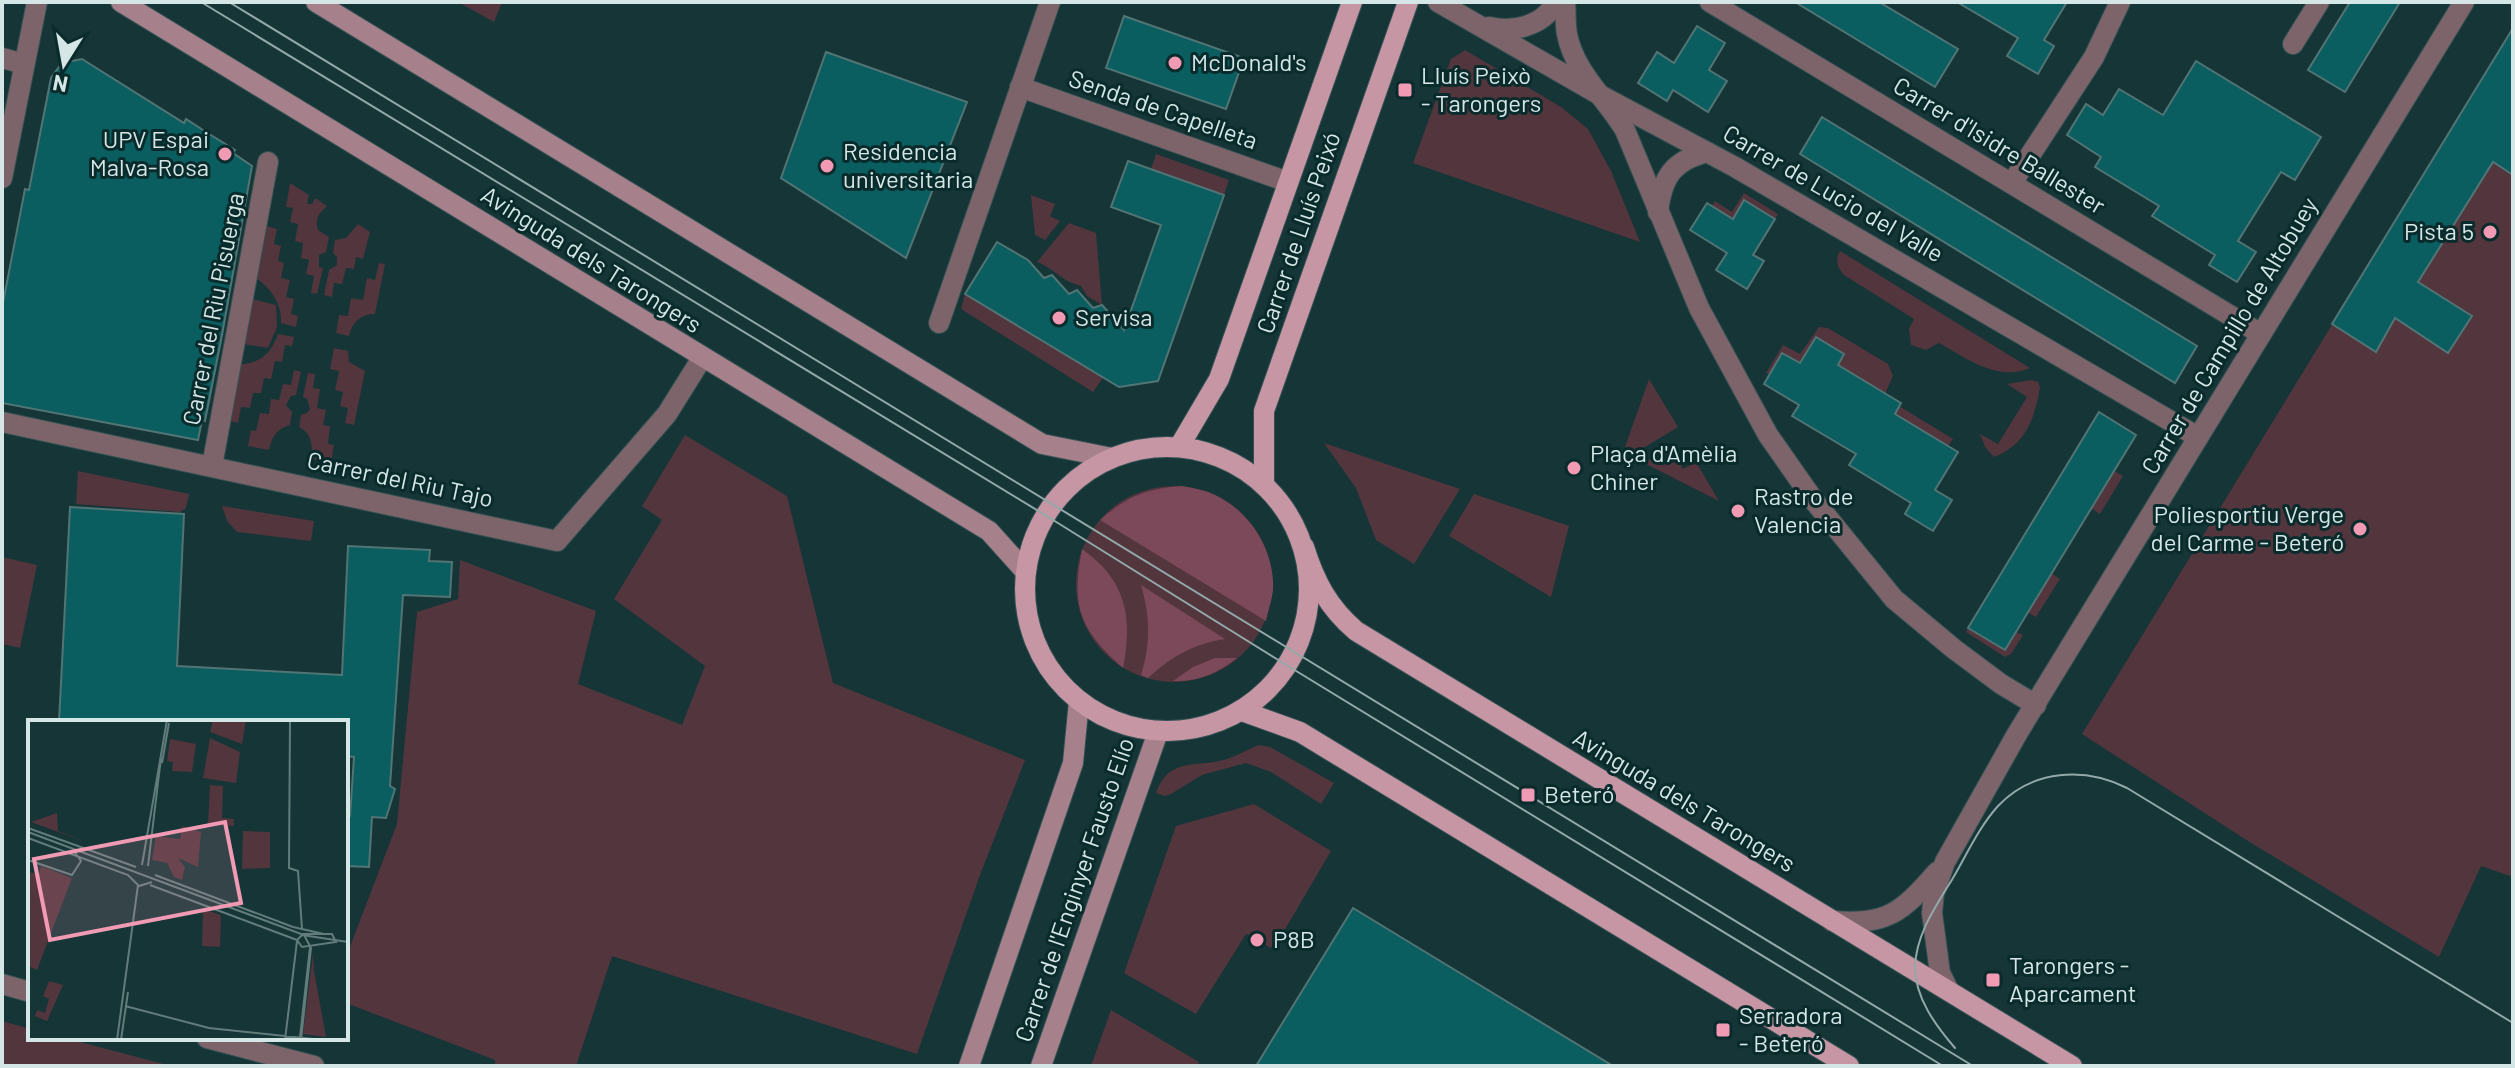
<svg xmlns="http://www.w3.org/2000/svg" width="2515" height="1068" font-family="Barlow,sans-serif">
<rect width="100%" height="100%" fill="#153536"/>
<g fill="#53353e">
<path d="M458,2h44l-8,20z"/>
<path d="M2507,38l6,4v835l-32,-11 -42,91 -191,-116 -166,-107z"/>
<path d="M1465,50l96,57 27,22 23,42 29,71 -227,-79 38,-104z"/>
<path d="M1156,154l73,26 -5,15 -73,-26z"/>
<path d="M290,183l19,12 -2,9h5l3,-6 12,8c-9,8 -12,13 -9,24l11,7 -3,15 -7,3v12l4,1 -6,26 -6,-1 3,-17 -8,-2 3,-14 -8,-2 2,-15 -8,-2 3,-17 -8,-2 3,-14 -7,-1z"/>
<path d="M1744,193l34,21 -3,5 -30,-19 -12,19 -21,-13 3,-5 17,11z"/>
<path d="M1031,195l24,9 -5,12 10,5 -15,19 -10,-5z"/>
<path d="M1069,223l27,10 6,72 -15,-9 -6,-10c-20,-5 -26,-17 -44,-24z"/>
<path d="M358,224l12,8 -7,27 -7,-2 -2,12 -8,-1 -4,16 -8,-1 -2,14 -8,-2 5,-25 8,-5v-8l-4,-4 2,-13 11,-2z"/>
<path d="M266,226l11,3 -3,15 7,2 -3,15 6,2 -3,15 9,2 -4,17 8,2 -3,15 7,2 -2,11 -15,-4c1,-18 -9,-34 -24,-44z"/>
<path d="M1840,251l190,117c-33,14 -64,-10 -91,-25l-13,7 -15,-5 -2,-16 5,-10 -70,-44c-7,-8 -9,-14 -4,-24z"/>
<path d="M379,263l6,1 -10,50c-14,0 -23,8 -26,22l-13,-3 3,-18 9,1 3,-18 12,2 4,-22 8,2z"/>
<path d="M965,294l138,84 -10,14 -132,-83z"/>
<path d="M252,299l24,6 1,22 -9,21 -25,-4z"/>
<path d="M1819,327l9,1 60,36 5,12 -8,18 -63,-3 22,-37 -28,-16 -16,25 -17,-10 -14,21 -3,-1 17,-28 17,9z"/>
<path d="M278,334l16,3 -2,9 -7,-1 -3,17 -7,-1 -4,18 -7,-1 -3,15h-8l-3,15 -9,-1 -3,16 -9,-2 11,-57c20,0 32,-12 38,-30z"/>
<path d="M334,348l14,3 1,11 16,9 -11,54 -9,-2 3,-15 -8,-2 3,-14 -8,-2 4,-19 -9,-2z"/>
<path d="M294,370l7,2 -5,23 -5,1 -5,9 6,7 -2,13c-14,4 -18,12 -21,25l-21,-4 3,-16 5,1 4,-18 9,1 2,-15 8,1 4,-16 8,1z"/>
<path d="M308,373l7,1 -2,14 7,1 -3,19 9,2 -3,15 7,1 -2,18 6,1 -3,17 -20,-3c2,-14 1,-25 -12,-32l2,-12 6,-2 3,-4 -3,-10 -4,-2z"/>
<path d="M1649,379l29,48 -48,29 -5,-9z"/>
<path d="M2032,380l6,2 2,5c-5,31 -14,58 -46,70l-9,-10 -5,-13 18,10 29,-47 -20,-13z"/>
<path d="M1899,406l54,33 -5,7 -70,-5z"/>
<path d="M685,435l102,61 46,187 192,77 -45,115 -63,179 -305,-98 -36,110h-81v-6l-149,-57v-46l51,-133 20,-212 41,-13 2,-39 136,51 -18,73 104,41 23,-59 -91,-67 48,-79 -20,-14z"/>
<path d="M1324,443l136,46 -46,75 -38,-24 -20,-52z"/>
<path d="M1671,447l12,22 13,-7 23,39 -75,-38z"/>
<path d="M78,471l111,23 -3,14 -6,4 -104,-8z"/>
<path d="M2114,471l9,5 -23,38 -9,-6z"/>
<circle cx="1174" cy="584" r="98"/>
<path d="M1474,494l95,32 -18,71 -102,-61z"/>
<path d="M222,506l92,15 -3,20 -74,-9 -10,-11z"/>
<path d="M2,557l35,8 -17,83 -18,-4z"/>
<path d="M2051,573l9,6 -24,38 -9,-5z"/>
<path d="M1968,628l37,22 11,-18 7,3 -12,19 -6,3 -39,-25z"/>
<path d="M1259,745l11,2 64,36 -13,21 -50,-32 -25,-9 -44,12 -31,19 -6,2 -9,-3c13,-38 43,-24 74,-35 10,-4 19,-9 29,-13z"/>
<path d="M1254,804l77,47 -54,92 -2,-1 -4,6 -25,-14 -50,80 -72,-41 52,-147z"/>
<path d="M1111,1010l88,52 -2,4h-106z"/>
<path d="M2,1021l28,8v9h35l106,28h-169z"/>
</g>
<g fill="#7b4959">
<path d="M1182,486c10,2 22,4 31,8 37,17 62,56 60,96 -1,10 -5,21 -7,31l-166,-101c28,-24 45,-31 82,-34z"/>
<path d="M1082,549c44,31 51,68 41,119 -44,-39 -52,-62 -41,-119z"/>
<path d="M1141,585l84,54c-31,5 -53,17 -77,39l-7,-3c10,-32 9,-59 0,-90z"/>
<path d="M1215,658h22c-19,15 -39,24 -64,23l20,-14z"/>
</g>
<g fill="#0a5e60" stroke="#537475" stroke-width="2">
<path d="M1795,2h84l79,47 -23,38z"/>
<path d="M1957,2h110l-23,38 10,6 -16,28 -31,-18 11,-18z"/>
<path d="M2350,2h50l-55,90 -37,-22z"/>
<path d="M1124,16l120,42 -18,51 -120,-41z"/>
<path d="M1697,26l28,17 -16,27 18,11 -19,31 -35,-22 -6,11 -29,-18 19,-31 17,11z"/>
<path d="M2513,28v147l-20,-13 -75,120 54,34 -24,37 -53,-35 -19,34 -44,-28z"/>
<path d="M826,52l141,50 -61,156 -125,-80z"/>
<path d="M82,59l102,64 2,-4 20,13 29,18 -2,3 19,13 -30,169 -17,86 -3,-1 -4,20 -196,-37v-95l23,-119 4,1 22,-112 11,-15z"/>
<path d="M2196,61l125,76 -26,43 -14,-8 -43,69 18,11 -19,30 -28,-17 6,-10 -63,-39 7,-10 -64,-39 6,-10 -34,-22 19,-31 17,11 16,-26 44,26z"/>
<path d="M1822,117l375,229 -22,37 -375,-229z"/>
<path d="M1128,161l96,34 -66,186 -39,6 -154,-93 32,-52 31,18 16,18 8,-3 17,19 8,-4 16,18 9,-3 22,25 37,-105 -50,-18z"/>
<path d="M1744,200l31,19 -22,36 11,6 -17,28 -31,-19 11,-17 -37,-23 17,-27 26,16z"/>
<path d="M1816,337l28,17 -6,11 63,38 -6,11 63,38 -23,38 17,10 -19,31 -28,-17 6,-11 -62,-38 7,-11 -64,-38 7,-11 -35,-21 18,-31 18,10z"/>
<path d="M2099,412l37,23 -131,215 -37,-22z"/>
<path d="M70,507l114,7 -7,152 165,9 6,-129 82,4 -1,11 23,1 -2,35 -47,-2 -13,191 5,3 -9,29 -14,-1 -3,50 -23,-1v-50h4l4,-59 -8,-1v-34h-287z"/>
<path d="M1353,908l153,93 107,65h-357z"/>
</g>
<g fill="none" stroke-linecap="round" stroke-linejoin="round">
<defs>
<g id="street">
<path d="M1438,2l162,93 135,72 463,270"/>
<path d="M1565,2c1,10 0,21 2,32 7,38 39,64 58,96l74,178 69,127 47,67 79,97 60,50 47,35 35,21"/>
<path d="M1710,2l551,332"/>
<path d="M1489,27c24,6 54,-1 67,-25"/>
<path d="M2293,44l26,-42"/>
<path d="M2,58l22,6"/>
<path d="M1020,87l268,95"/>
<path d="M2,178l35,-176"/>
<path d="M2012,183l82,-126 26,-55"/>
<path d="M1658,212c4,-34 14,-51 49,-60"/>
<path d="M939,323l111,-321"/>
<path d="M2,422l555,119 110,-127 35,-56"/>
<path d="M212,466l56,-304"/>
<path d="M1832,921c56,4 69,-8 105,-49"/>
<path d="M2,984l28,8"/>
<path d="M1949,991l-9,-18 -8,-60 2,-20 11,-31 72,-128 447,-732"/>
<path d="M207,1038l107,28"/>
</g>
<g id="secondary">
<path d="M121,2l868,529 36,40"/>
<path d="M316,2l726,442 70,14"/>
<path d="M969,1066l104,-303 6,-62"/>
<path d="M1041,1066l117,-334"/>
</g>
<g id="primary">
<circle cx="1167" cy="589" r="142"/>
<path d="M1179,447l40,-68 133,-377"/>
<path d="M1264,485v-74l144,-409"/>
<path d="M1304,547c11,35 24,60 52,84l716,435"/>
<path d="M1242,711l58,21 549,334"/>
</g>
</defs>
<use href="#street" stroke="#345152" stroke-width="22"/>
<use href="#secondary" stroke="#345152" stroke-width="22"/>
<use href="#primary" stroke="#345152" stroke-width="22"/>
<use href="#street" stroke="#7c646a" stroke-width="20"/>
<use href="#secondary" stroke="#a6808b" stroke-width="20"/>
<use href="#primary" stroke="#c796a4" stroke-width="20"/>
<g stroke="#93a9a9" stroke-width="2">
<path d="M201,2l844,513 243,151 655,400"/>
<path d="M229,2l1744,1064"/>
<path d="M1955,1048c-19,-22 -40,-50 -40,-81 1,-33 21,-61 38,-89 14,-24 26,-51 45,-72 35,-37 87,-39 129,-18l386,235"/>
</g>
</g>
<g fill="#f09ab4" stroke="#0a2b2c" stroke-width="3">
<circle cx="1175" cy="63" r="8"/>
<rect x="1397" y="82" width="16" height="16" rx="4"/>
<circle cx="225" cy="154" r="8"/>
<circle cx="827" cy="166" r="8"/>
<circle cx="2490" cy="232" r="8"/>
<circle cx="1059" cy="318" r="8"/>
<circle cx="1574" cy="468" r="8"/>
<circle cx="1738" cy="511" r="8"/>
<circle cx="2360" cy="529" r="8"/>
<rect x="1520" y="787" width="16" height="16" rx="4"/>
<circle cx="1257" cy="940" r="8"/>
<rect x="1985" y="972" width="16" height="16" rx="4"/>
<rect x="1715" y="1022" width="16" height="16" rx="4"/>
</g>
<g text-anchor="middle" stroke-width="6" stroke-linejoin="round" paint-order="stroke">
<g font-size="24" fill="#d5e6e6" stroke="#0a2b2c" text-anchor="start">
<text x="1191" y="71">McDonald's</text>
<text x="1421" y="84">Lluís Peixò<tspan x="1421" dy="28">- Tarongers</tspan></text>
<text x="209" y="148" text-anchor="end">UPV Espai<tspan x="209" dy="28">Malva-Rosa</tspan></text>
<text x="843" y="160">Residencia<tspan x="843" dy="28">universitaria</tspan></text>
<text x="2474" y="240" text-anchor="end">Pista 5</text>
<text x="1075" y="326">Servisa</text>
<text x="1590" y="462">Plaça d'Amèlia<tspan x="1590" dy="28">Chiner</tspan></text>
<text x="1754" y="505">Rastro de<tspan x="1754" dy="28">Valencia</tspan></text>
<text x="2344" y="523" text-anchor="end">Poliesportiu Verge<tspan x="2344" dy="28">del Carme - Beteró</tspan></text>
<text x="1544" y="803">Beteró</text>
<text x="1273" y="948">P8B</text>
<text x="2009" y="974">Tarongers -<tspan x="2009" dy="28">Aparcament</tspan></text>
<text x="1739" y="1024">Serradora<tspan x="1739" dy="28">- Beteró</tspan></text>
</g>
<g font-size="24" fill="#d5e6e6" stroke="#0a2b2c">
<text transform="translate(1163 110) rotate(19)" y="8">Senda de Capelleta</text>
<text transform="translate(1999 146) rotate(31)" y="8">Carrer d'Isidre Ballester</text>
<text transform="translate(1833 194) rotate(30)" y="8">Carrer de Lucio del Valle</text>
<text transform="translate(1299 233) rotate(-71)" y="8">Carrer de Lluís Peixó</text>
<text transform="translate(591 260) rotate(32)" y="8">Avinguda dels Tarongers</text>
<text transform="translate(214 309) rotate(-79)" y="8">Carrer del Riu Pisuerga</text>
<text transform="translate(2230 336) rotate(-59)" y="8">Carrer de Campillo de Altobuey</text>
<text transform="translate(400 480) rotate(12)" y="8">Carrer del Riu Tajo</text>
<text transform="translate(1684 801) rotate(31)" y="8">Avinguda dels Tarongers</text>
<text transform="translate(1075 890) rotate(-71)" y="8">Carrer de l'Enginyer Fausto Elío</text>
</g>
</g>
<g transform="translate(28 720)">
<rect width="320" height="320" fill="#153536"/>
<path d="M185,0h33l-4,24 -32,-12zM182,18l30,14 -4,31 -33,-5zM142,19l26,5 -4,28 -20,-1 1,-9 -6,-1zM182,65l13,1 -1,32 12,1v7l-26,-2zM29,93l1,18 30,12 -57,-21zM154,106l19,6 -3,35 -20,-9 7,9 -3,13 -8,-3 -7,-14 -15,-3 4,-24 24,3zM215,111l27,1v36l-28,1zM13,146l31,12 -35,92 -9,-4v-94l11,2zM175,189l18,6 -1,32 -18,-1zM285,234l1,17 12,66 -23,-3zM21,261l14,4 -16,36 -12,-5 2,-6 8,3 4,-14 -6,-3z" fill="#53353e"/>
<path fill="none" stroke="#627c7c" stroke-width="2" d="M262,0l-1,148 9,3 4,58M134,43l7,-40M0,108l108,39M0,112l276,103 7,13 -10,92M0,118l100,37 11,11 13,-4M0,140l44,15 9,-14 -7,-10M114,145l25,-145M120,146l13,-108M127,155l138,52 31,7M122,165l147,55M275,214h29l4,8 -34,5 -5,-7zM274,215l46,7M97,286l84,22 114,12M272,317l10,-90M89,320l21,-155M93,320l7,-48M257,320l12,-99"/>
<path fill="#f09ab4" fill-opacity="0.15" stroke="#f09ab4" stroke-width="4" d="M197,102l16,81 -191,37 -16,-81z"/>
<rect width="320" height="320" fill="none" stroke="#d5e6e6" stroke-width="4"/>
</g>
<rect width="2515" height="1068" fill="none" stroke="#d5e6e6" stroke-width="8"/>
<g transform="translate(64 64) rotate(191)" stroke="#0a2b2c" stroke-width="6" paint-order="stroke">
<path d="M0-6L14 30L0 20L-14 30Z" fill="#d5e6e6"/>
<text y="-12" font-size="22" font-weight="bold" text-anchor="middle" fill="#d5e6e6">N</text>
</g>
</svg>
